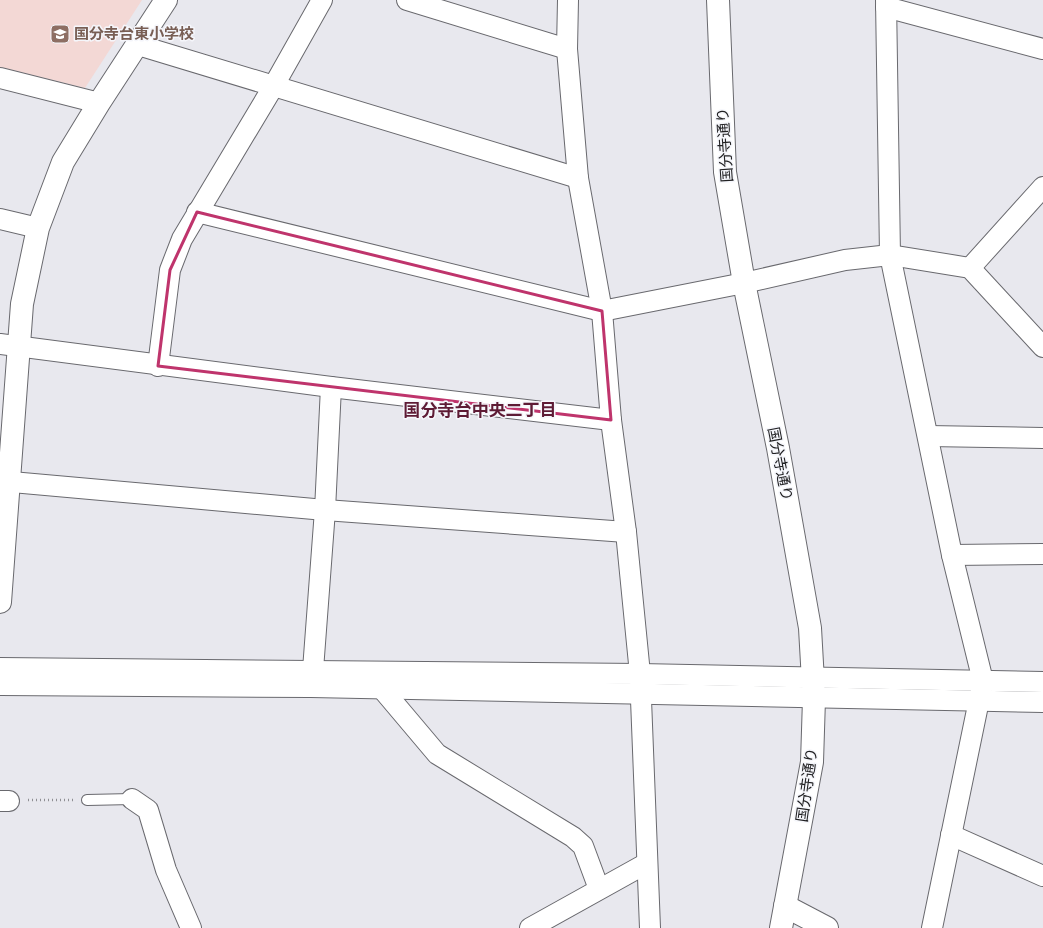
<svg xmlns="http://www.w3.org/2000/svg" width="1043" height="928" font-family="Karla,'Noto Sans JP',sans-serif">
<rect width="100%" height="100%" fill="#e8e8ee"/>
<path fill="#f3d8d5" d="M0,0h142l-57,88 -85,-21z"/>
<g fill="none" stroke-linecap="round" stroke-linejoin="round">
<defs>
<path id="service" d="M87,800l45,-1"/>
<g id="minor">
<path d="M407,0l160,49"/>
<path d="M568,0l-1,49 11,129 24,133 9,109 15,112 14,142 10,254"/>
<path d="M886,0l4,255 62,300 31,126 -51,247"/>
<path d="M886,7l157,42"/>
<path d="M138,45l440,133"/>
<path d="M0,78l99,25"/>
<path d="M197,212l405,99 142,-28 101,-23 45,-5 80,13 73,79"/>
<path d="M0,219l38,9"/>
<path d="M970,268l73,-81"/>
<path d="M0,344l331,43 280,33"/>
<path d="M158,366l12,-96 12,-31 91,-152 49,-87"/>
<path d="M928,436l115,2"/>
<path d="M0,481l325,29 301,22"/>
<path d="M952,555l91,-1"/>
<path d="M0,668l640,6 403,8"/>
<path d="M312,683l13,-173 6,-123"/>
<path d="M0,685l311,2 732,15"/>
<path d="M383,690l54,64 136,83 10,9 16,43"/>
<path d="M132,799l16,11 18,60 25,58"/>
<path d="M0,801h9"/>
<path d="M951,835l92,41"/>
<path d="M530,928l117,-65"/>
</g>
<g id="tertiary">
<path d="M718,0l7,172 19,111 34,165 32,180 4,71 -2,63 -31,166"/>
<path d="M0,602l22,-298 16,-76 25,-66 36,-59 67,-103"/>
<path d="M785,906l42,22"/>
</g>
</defs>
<use href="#service" stroke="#69696e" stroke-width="12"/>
<use href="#minor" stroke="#69696e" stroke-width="22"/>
<use href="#tertiary" stroke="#69696e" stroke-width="24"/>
<path stroke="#8f8f93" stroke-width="2.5" stroke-dasharray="1 3" stroke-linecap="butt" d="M28,800h45"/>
<use href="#service" stroke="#fff" stroke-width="10"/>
<use href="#minor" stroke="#fff" stroke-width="20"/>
<use href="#tertiary" stroke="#fff" stroke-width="22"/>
</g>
<path fill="none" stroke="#bf346c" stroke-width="3" stroke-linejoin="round" d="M197,212l405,99 9,109 -453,-54 12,-96z"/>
<defs>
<symbol id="school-square" viewBox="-11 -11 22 22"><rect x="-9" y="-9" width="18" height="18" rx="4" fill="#8d6e63" stroke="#f5f6fb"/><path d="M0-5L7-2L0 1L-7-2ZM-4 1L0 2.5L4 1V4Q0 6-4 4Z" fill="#fff"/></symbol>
</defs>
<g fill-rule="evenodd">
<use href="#school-square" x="49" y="23" width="22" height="22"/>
</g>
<g text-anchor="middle" stroke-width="3" stroke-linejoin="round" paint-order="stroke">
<g font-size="15" font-weight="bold" fill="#785e54" stroke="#f5f6fb" text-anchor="start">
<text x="74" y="39">国分寺台東小学校</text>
</g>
<g font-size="15" fill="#212123" stroke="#f5f6fb">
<text transform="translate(725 145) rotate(-94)" y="5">国分寺通り</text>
<text transform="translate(780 464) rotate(79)" y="5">国分寺通り</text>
<text transform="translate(807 785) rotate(-82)" y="5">国分寺通り</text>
</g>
<g font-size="17" font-weight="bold" fill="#5e1b35" stroke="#f5f6fb">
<text x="480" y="416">国分寺台中央二丁目</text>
</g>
</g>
</svg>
